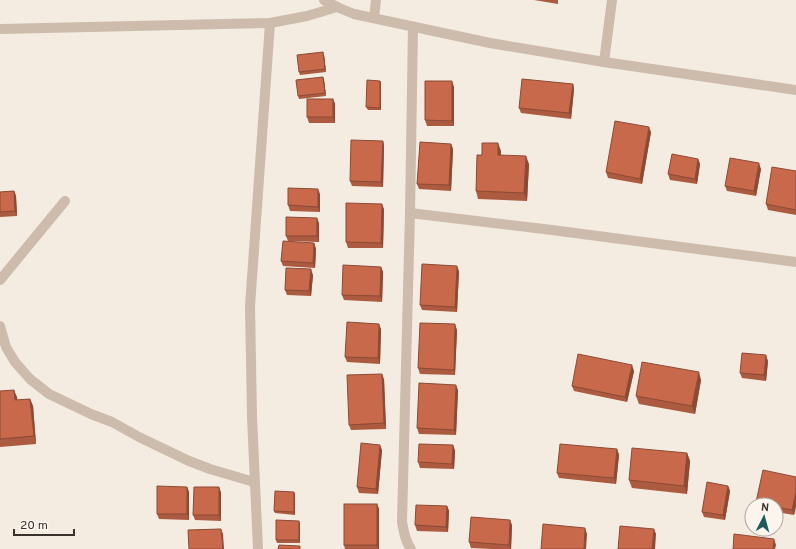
<svg xmlns="http://www.w3.org/2000/svg" width="796" height="549" font-family="Overpass,sans-serif">
<rect width="100%" height="100%" fill="#f4ebe1"/>
<g fill="none" stroke-linecap="round" stroke-linejoin="round">
<g stroke="#cdbbac" stroke-width="10">
<path d="M324,0l13,7 17,7 136,29 114,19 192,28"/>
<path d="M374,18l2,-18"/>
<path d="M0,29l270,-6 37,-7 30,-9"/>
<path d="M604,62l8,-62"/>
<path d="M410,213l142,17 244,32"/>
<path d="M0,280l65,-79"/>
<path d="M0,326l6,21 9,15 15,17 19,15 42,20 21,8 27,15 50,24 21,8 44,13"/>
<path d="M258,549l-6,-132 -2,-111 20,-283"/>
<path d="M411,549c-6,-8 -7,-17 -9,-27l8,-309 3,-186"/>
</g>
</g>
<g fill="#ac5a40">
<path d="M534,0h24v4z"/>
<path d="M324,55l2,17 -26,3 -1,-3z"/>
<path d="M323,77l1,3 2,16 -27,3 -1,-3z"/>
<path d="M380,81l1,2v27h-13l-2,-3z"/>
<path d="M573,84l1,5 -3,30 -50,-6 -2,-5z"/>
<path d="M454,87v39h-27l-2,-6z"/>
<path d="M333,99l2,5v19h-26l-2,-6z"/>
<path d="M651,132l-9,52 -34,-6 -2,-6z"/>
<path d="M383,141l1,5 -1,41 -31,-1 -2,-5z"/>
<path d="M451,144l2,5 -2,42 -32,-2 -2,-5z"/>
<path d="M501,151v5l28,8 -2,37 -49,-2 -2,-8 6,-36z"/>
<path d="M698,159l2,5 -3,20 -27,-4 -2,-6z"/>
<path d="M761,169l-5,27 -29,-5 -2,-5z"/>
<path d="M796,171v44l-28,-5 -2,-6z"/>
<path d="M14,191l2,5 1,20 -17,1v-25z"/>
<path d="M320,194v18l-30,-1 -2,-6z"/>
<path d="M384,209l-1,39h-35l-2,-6z"/>
<path d="M319,223v19l-31,-1 -2,-5z"/>
<path d="M314,243l2,6 -1,19 -32,-2 -2,-5z"/>
<path d="M381,267l2,5 -1,30 -38,-2 -2,-5z"/>
<path d="M459,271l-2,41 -35,-2 -2,-5z"/>
<path d="M313,275l-2,21 -24,-1 -2,-5z"/>
<path d="M381,329l-1,35 -33,-2 -2,-5z"/>
<path d="M457,330l-2,45 -35,-1 -2,-6z"/>
<path d="M768,361l-2,20 -24,-3 -2,-5z"/>
<path d="M634,371l-7,31 -53,-11 -2,-5z"/>
<path d="M384,379l2,50 -35,1 -2,-5z"/>
<path d="M701,380l-6,34 -56,-10 -3,-8z"/>
<path d="M458,390l-2,45 -37,-1 -2,-6z"/>
<path d="M0,391l17,6v3l13,-1 3,7 3,38 -36,3z"/>
<path d="M453,445l2,6 -1,18 -34,-1 -2,-6z"/>
<path d="M617,449l2,6 -3,29 -57,-6 -2,-5z"/>
<path d="M382,450l-4,44 -19,-1 -2,-6z"/>
<path d="M687,453l3,8 -3,33 -55,-6 -3,-8z"/>
<path d="M796,477v29l-2,9 -18,-3v-7h-19l-1,-3z"/>
<path d="M728,486l2,5 -5,29 -21,-3 -2,-5z"/>
<path d="M187,487l2,5v28l-30,-1 -2,-5z"/>
<path d="M219,487l2,6v28l-26,-1 -2,-5z"/>
<path d="M294,492l1,3v20l-20,-2 -1,-2z"/>
<path d="M377,504l2,5v40h-34l-1,-4z"/>
<path d="M447,506l2,5 -1,21 -31,-1 -2,-6z"/>
<path d="M299,521l1,3v19h-23l-1,-3z"/>
<path d="M512,525l-1,24h-19l-21,-1 -2,-6z"/>
</g>
<g fill="#8c4a34">
<path d="M323,52l1,3 2,17 -1,-3z"/>
<path d="M323,77l1,3 2,16 -1,-3z"/>
<path d="M380,81l1,2v27l-1,-2z"/>
<path d="M452,81l2,6v39l-2,-5z"/>
<path d="M573,84l1,5 -3,30 -2,-6z"/>
<path d="M333,99l2,5v19l-2,-6z"/>
<path d="M649,127l2,5 -9,52 -2,-5z"/>
<path d="M383,141l1,5 -1,41 -2,-5z"/>
<path d="M498,143l3,8 -1,12 -2,-8z"/>
<path d="M451,144l2,5 -2,42 -2,-6z"/>
<path d="M526,156l3,8 -2,37 -3,-8z"/>
<path d="M698,159l2,5 -3,20 -2,-5z"/>
<path d="M759,163l2,6 -5,27 -2,-5z"/>
<path d="M318,189l2,5v18l-2,-5z"/>
<path d="M14,191l2,5 1,20 -2,-5z"/>
<path d="M382,204l2,5 -1,39 -2,-5z"/>
<path d="M317,218l2,5v19l-2,-6z"/>
<path d="M314,243l2,6 -1,19 -2,-5z"/>
<path d="M457,266l2,5 -2,41 -2,-5z"/>
<path d="M381,267l2,5 -1,30 -2,-6z"/>
<path d="M311,269l2,6 -2,21 -2,-5z"/>
<path d="M379,324l2,5 -1,35 -2,-6z"/>
<path d="M455,324l2,6 -2,45 -1,-5z"/>
<path d="M766,355l2,6 -2,20 -2,-6z"/>
<path d="M632,365l2,6 -7,31 -2,-5z"/>
<path d="M699,372l2,8 -6,34 -3,-8z"/>
<path d="M382,374l2,5 2,50 -2,-6z"/>
<path d="M456,385l2,5 -2,45 -2,-5z"/>
<path d="M14,390l3,7 1,10 -3,-7z"/>
<path d="M30,399l3,7 3,38 -2,-8z"/>
<path d="M380,445l2,5 -4,44 -2,-5z"/>
<path d="M453,445l2,6 -1,18 -2,-5z"/>
<path d="M617,449l2,6 -3,29 -2,-6z"/>
<path d="M687,453l3,8 -3,33 -3,-8z"/>
<path d="M728,486l2,5 -5,29 -2,-5z"/>
<path d="M187,487l2,5v28l-2,-6z"/>
<path d="M219,487l2,6v28l-2,-6z"/>
<path d="M294,492l1,3v20l-1,-3z"/>
<path d="M796,492v14l-2,9 -2,-5z"/>
<path d="M377,504l2,5v40h-1l-1,-4z"/>
<path d="M447,506l2,5 -1,21 -2,-5z"/>
<path d="M510,520l2,5 -1,24h-1l-1,-4z"/>
<path d="M299,521l1,3v19l-1,-3z"/>
<path d="M585,528l2,6 -1,15h-2z"/>
<path d="M221,529l2,5 1,15h-1z"/>
<path d="M654,529l2,5 -1,15h-3z"/>
<path d="M774,539l2,6 -1,4h-2z"/>
</g>
<g fill="#c8694b" stroke="#8c4a34">
<path d="M323,52l2,17 -26,3 -2,-17z"/>
<path d="M323,77l2,16 -27,3 -2,-16z"/>
<path d="M522,79l51,5 -4,29 -50,-5z"/>
<path d="M367,80l13,1v27l-14,-1z"/>
<path d="M425,81h27v40l-27,-1z"/>
<rect x="307" y="99" width="26" height="18"/>
<path d="M615,121l34,6 -9,52 -34,-7z"/>
<path d="M351,140l32,1 -2,41 -31,-1z"/>
<path d="M420,142l31,2 -2,41 -32,-1z"/>
<path d="M482,143h16v12l28,1 -2,37 -48,-2 1,-36h5z"/>
<path d="M672,154l26,5 -3,20 -27,-5z"/>
<path d="M730,158l29,5 -5,28 -29,-5z"/>
<path d="M772,167l24,4v39l-30,-6z"/>
<path d="M288,188l30,1v18l-30,-2z"/>
<path d="M14,191l1,20 -15,1v-20z"/>
<path d="M346,203l36,1 -1,39 -35,-1z"/>
<path d="M286,217l31,1v18h-31z"/>
<path d="M283,241l31,2 -1,20 -32,-2z"/>
<path d="M422,264l35,2 -2,41 -35,-2z"/>
<path d="M343,265l38,2 -1,29 -38,-1z"/>
<path d="M286,268l25,1 -2,22 -24,-1z"/>
<path d="M347,322l32,2 -1,34 -33,-1z"/>
<path d="M420,323l35,1 -1,46 -36,-2z"/>
<path d="M742,353l24,2 -2,20 -24,-2z"/>
<path d="M578,354l54,11 -7,32 -53,-11z"/>
<path d="M642,362l57,10 -7,34 -56,-10z"/>
<path d="M382,374l2,49 -35,2 -2,-50z"/>
<path d="M419,383l37,2 -2,45 -37,-2z"/>
<path d="M14,390l1,10 15,-1 4,37 -34,3v-48z"/>
<path d="M361,443l19,2 -4,44 -19,-2z"/>
<path d="M419,444l34,1 -1,19 -34,-2z"/>
<path d="M560,444l57,5 -3,29 -57,-5z"/>
<path d="M632,448l55,5 -3,33 -55,-6z"/>
<path d="M763,470l33,7v15l-4,18 -16,-3v-2h-7l-13,-3z"/>
<path d="M707,482l21,4 -5,29 -21,-3z"/>
<path d="M157,486l30,1v27h-30z"/>
<path d="M194,487h25v28h-26z"/>
<path d="M275,491l19,1v20l-20,-1z"/>
<rect x="344" y="504" width="33" height="41"/>
<path d="M416,505l31,1 -1,21 -31,-2z"/>
<path d="M471,517l39,3 -1,25 -40,-3z"/>
<path d="M276,520l23,1v19h-23z"/>
<path d="M543,524l42,4 -1,21h-43z"/>
<path d="M620,526l34,3 -2,20h-34z"/>
<path d="M221,529l2,20h-34l-1,-19z"/>
<path d="M734,534l40,5 -1,10h-40z"/>
<path d="M279,545l21,1v3h-22z"/>
</g>
<g transform="translate(764 517) rotate(6)"><circle r="19" fill="#fbf5ee" stroke="#aea6a0"/>
<path d="M0-3L7 15L0 10L-7 15Z" fill="#1f5a5e"/>
<text y="-6" font-size="11" font-weight="bold" text-anchor="middle" fill="#3b302b">N</text>
</g>
<path d="M14 529v6h60v-6" fill="none" stroke="#3b302b" stroke-width="2"/>
<text x="20" y="529" font-size="12" fill="#3b302b" stroke="#fbf5ee" stroke-width="3" paint-order="stroke">20 m</text>
</svg>
